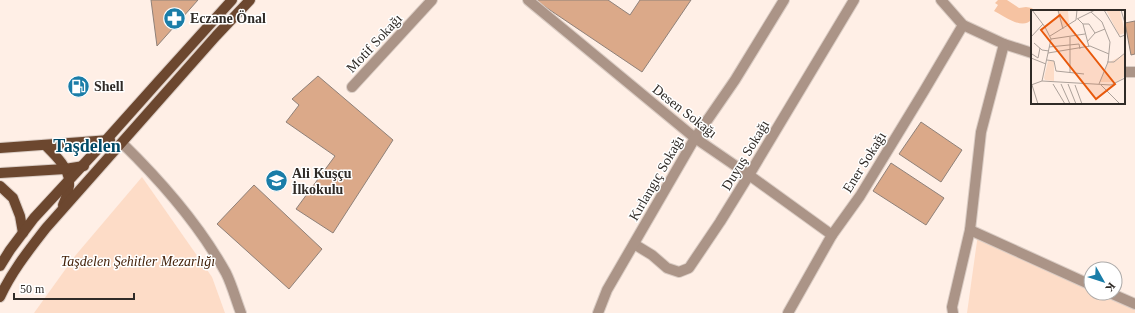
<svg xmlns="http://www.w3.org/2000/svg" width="1135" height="313" font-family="'Times New Roman',serif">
<rect width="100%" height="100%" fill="#ffefe6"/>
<g fill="#fddcc7">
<path d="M142,177l70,100 13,36h-191l41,-57z"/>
<path d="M978,234l113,49v10h23l21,9v11h-168z"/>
</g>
<path fill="#f6c3a2" d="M998,0h9l12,8 7,-1 6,1 2,3h-2v8c-9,12 -28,-3 -38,-8l4,-6 -3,-2z"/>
<g fill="#dba989" stroke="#8f8179">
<path d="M151,0h47l-41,46z"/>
<path d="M535,0h73l22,15 10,-15h51l-49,72z"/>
<path d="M1135,21v33l-4,1 -6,-32z"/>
<path d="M318,76l75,64 -60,93 -37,-24 39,-53 -49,-34 13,-17 -7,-6z"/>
<path d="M921,122l41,28 -21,32 -42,-28z"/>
<path d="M891,163l53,35 -18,27 -53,-34z"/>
<path d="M254,185l68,64 -33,40 -72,-65z"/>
</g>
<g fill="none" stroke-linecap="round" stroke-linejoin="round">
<defs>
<g id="minor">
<path d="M528,0l167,138 54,37 83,60"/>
<path d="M941,0l22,25 41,19 28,9"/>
<path d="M1124,72h11"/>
<path d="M352,87l80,-87"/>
<path d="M122,143c39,38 77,81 104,130 6,12 10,27 15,40"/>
<path d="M970,230l121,55"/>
<path d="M634,244l18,11 15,13 12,4 10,-4 31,-46 29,-47 105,-175"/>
<path d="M1110,293l25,11"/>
<path d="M598,313l9,-23 88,-152 40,-58 49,-80"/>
<path d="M788,313l44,-78 28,-39 64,-105 39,-66"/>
<path d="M953,313l-1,-6 18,-77 11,-98 23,-88"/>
</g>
<g id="major">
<path d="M45,145c9,9 24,23 24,36 1,9 -3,17 -6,24"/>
<path d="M0,148l110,-8"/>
<path d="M0,173l65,-4 19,-3"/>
<path d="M0,186l13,12 7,18 3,17"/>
<path d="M0,266l10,-16 24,-32 73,-79 50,-56 75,-83"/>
<path d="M0,297c12,-26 29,-47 46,-69l170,-192 34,-36"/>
</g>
</defs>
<use href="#minor" stroke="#daccc4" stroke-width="12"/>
<use href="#major" stroke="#daccc4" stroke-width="12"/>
<use href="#minor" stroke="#ab9487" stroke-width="10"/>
<use href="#major" stroke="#6c472f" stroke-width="10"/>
</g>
<defs>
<symbol id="pharmacy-disc" viewBox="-11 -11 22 22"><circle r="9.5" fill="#1a7da8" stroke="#fff"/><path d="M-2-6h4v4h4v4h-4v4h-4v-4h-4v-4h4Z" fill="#fff"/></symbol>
<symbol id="fuel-disc" viewBox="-11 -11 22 22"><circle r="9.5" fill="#1a7da8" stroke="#fff"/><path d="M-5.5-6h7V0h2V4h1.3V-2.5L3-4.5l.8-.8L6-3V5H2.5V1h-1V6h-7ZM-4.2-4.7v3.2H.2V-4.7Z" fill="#fff"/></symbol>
<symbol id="school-disc" viewBox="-11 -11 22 22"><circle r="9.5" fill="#1a7da8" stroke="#fff"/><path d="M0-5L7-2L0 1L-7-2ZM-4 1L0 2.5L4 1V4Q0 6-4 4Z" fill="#fff"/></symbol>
</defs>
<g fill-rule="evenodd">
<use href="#pharmacy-disc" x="162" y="6" width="25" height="25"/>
<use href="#fuel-disc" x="66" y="74" width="25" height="25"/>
<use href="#school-disc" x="264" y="168" width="25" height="25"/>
</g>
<g text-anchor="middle" stroke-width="3" stroke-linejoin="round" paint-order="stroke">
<g font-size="14" font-weight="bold" fill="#302b27" stroke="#fff" text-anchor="start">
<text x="190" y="23">Eczane Önal</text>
<text x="94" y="91">Shell</text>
<text x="292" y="178">Ali Kuşçu<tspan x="292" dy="16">İlkokulu</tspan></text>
</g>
<g font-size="14" fill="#302b27" stroke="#fff">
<text transform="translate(374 43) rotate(-47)" y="5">Motif Sokağı</text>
<text transform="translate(685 111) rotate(38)" y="5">Desen Sokağı</text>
<text transform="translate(745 155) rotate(-59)" y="5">Duyuş Sokağı</text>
<text transform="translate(864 162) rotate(-58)" y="5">Ener Sokağı</text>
<text transform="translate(656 178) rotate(-60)" y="5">Kırlangıç Sokağı</text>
</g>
<g font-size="14" font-style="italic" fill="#45230b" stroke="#fff">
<text x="138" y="266">Taşdelen Şehitler Mezarlığı</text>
</g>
<g font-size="18" font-weight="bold" fill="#004a67" stroke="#fff">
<text x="87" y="152">Taşdelen</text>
</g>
</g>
<g transform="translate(1031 10)">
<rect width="94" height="94" fill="#ffefe6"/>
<path d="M26,0l11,1 1,12 -7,5zM75,0l14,1 5,22 -6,2zM94,44v22l-8,6h-17l8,-19zM17,51h6v20l-9,-1 -1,-2z" fill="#fddcc7"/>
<path fill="none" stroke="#aca19a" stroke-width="1" d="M1,0l13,17 6,12 -9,42M27,0l5,19M73,0l16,27 5,-2M90,0l4,13M60,2l11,10 8,20 -2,20 -9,22M46,9l18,-9M47,9l5,5 6,23M52,14h6l6,9 10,-4M19,26l26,-16 1,-10M0,27l12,-13M39,27v36M20,29l34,-5M56,32l8,-9M3,33l8,7 7,1M18,37l30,-3 1,5M17,43l42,-7 19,8M1,44l6,4 2,-10M0,48l15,6M16,50l7,1 2,10 28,3M76,52h7l11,-9M22,74l12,20M30,74l9,20M37,74l8,20M0,75l11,-4 69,4 14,-7M1,75l6,19M44,75l7,19M70,75l19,19"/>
<path fill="#e8590c" fill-opacity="0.15" stroke="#e8590c" stroke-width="2" d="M29,5l55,69 -19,15 -55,-69z"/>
<rect width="94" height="94" fill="none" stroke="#302b27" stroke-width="2"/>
</g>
<g transform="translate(1103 281) rotate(129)"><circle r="19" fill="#ffffff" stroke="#acaaa9"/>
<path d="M0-3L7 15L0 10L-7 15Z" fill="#1a7da8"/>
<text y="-6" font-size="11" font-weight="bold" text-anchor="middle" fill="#302b27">K</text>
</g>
<path d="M14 293v6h120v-6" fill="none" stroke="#302b27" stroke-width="2"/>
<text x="20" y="293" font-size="12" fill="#302b27" stroke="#ffffff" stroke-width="3" paint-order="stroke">50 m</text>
</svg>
